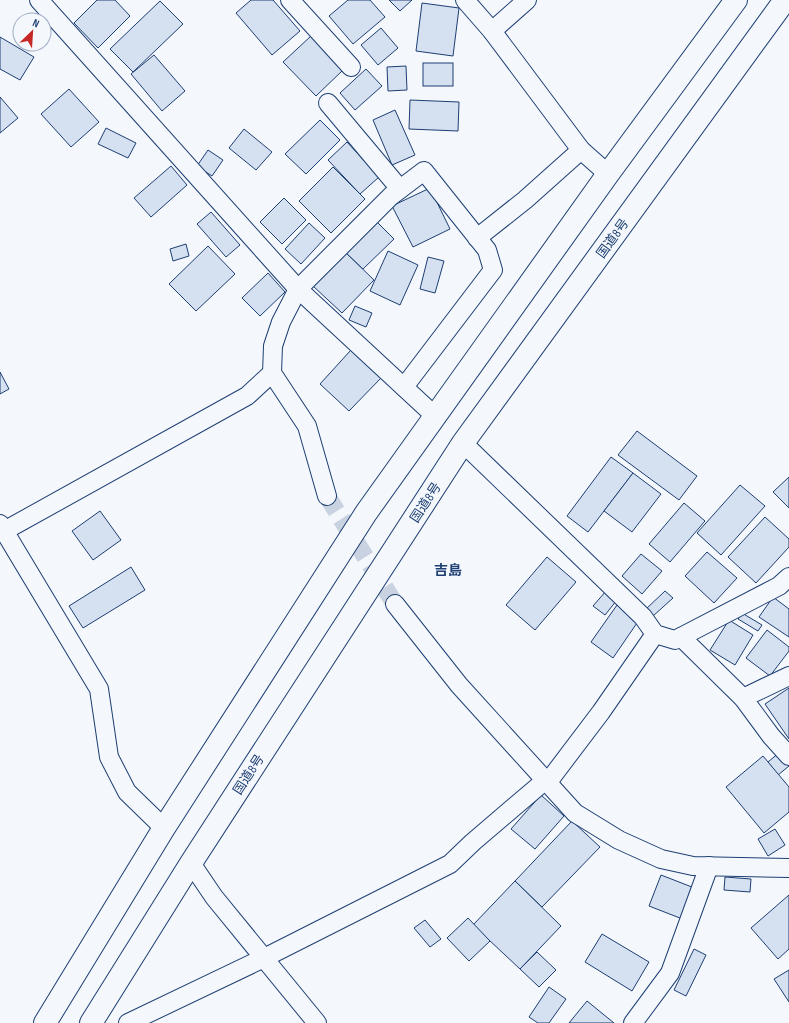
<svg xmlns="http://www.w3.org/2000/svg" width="789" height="1023" font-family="'Sofia Sans Condensed','Noto Sans JP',sans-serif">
<rect width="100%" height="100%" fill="#f4f7fb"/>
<g fill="#d5e0f0" stroke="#1d3f73">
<path d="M97,0h18l15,16 -32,32 -24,-25z"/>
<path d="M251,0h22l27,31 -28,24 -36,-42z"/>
<path d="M348,0h22l15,17 -32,27 -24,-28z"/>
<path d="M389,0h23l-12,11z"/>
<path d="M160,1l23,23 -50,48 -23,-23z"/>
<path d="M422,3l37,5 -6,48 -37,-5z"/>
<path d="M381,28l17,20 -20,17 -17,-20z"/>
<path d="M311,36l32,34 -27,26 -33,-34z"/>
<path d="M0,37l34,20 -14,23 -20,-11z"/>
<path d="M154,55l31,36 -23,20 -31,-37z"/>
<rect x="423" y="63" width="30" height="23"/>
<path d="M406,66l1,24 -19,1 -1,-24z"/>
<path d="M366,69l16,17 -27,24 -15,-17z"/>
<path d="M69,89l30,33 -28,25 -30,-33z"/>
<path d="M0,97l18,21 -18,15z"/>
<path d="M410,100l49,2 -1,29 -49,-2z"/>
<path d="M395,110l20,45 -23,10 -19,-45z"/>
<path d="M320,120l20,20 -34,34 -21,-20z"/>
<path d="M106,128l30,15 -8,15 -30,-14z"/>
<path d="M244,129l28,23 -16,18 -27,-22z"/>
<path d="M347,142l32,35 -19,17 -32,-34z"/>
<path d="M208,150l15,10 -11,16 -15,-10z"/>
<path d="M171,166l16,19 -36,32 -17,-19z"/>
<path d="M333,167l32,32 -34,34 -32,-32z"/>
<path d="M430,188l20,41 -37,18 -21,-41z"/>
<path d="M284,198l22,22 -24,24 -22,-22z"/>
<path d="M211,212l29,33 -14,12 -29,-33z"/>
<path d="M376,221l18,18 -31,30 -18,-17z"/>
<path d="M309,223l16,15 -24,26 -16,-15z"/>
<path d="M186,244l3,12 -16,5 -3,-12z"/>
<path d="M208,246l27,28 -39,37 -27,-27z"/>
<path d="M388,251l30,14 -18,40 -30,-14z"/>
<path d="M345,252l29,28 -32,33 -29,-27z"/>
<path d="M428,257l16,4 -9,32 -15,-4z"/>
<path d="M268,273l17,19 -25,24 -18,-18z"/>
<path d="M355,306l17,7 -6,14 -17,-7z"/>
<path d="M351,350l30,28 -32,33 -29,-27z"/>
<path d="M0,372l9,17 -9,5z"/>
<path d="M637,431l60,45 -18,24 -61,-45z"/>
<path d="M611,457l22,16 -45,59 -21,-16z"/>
<path d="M633,473l28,21 -29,38 -28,-21z"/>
<path d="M789,477v31l-16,-16z"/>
<path d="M740,485l25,21 -44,49 -24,-22z"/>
<path d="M684,503l21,18 -35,41 -21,-18z"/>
<path d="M100,511l21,29 -28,20 -21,-29z"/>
<path d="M765,517l24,22v8l-33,36 -28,-26z"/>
<path d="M707,552l30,26 -23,25 -29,-27z"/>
<path d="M641,554l21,17 -20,23 -20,-18z"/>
<path d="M547,557l29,25 -41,48 -29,-25z"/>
<path d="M131,567l14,23 -62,38 -14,-22z"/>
<path d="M606,591l11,9 -12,15 -12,-9z"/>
<path d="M665,591l8,7 -20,18 -7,-7z"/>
<path d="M773,597l16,12v28l-30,-20z"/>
<path d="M617,605l22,15 -26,38 -22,-16z"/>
<path d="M742,613l20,12 -4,6 -20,-12z"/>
<path d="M729,620l24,15 -18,30 -25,-15z"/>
<path d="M767,630l22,17v4l-19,25 -24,-18z"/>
<path d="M789,688v51l-24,-35z"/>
<path d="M780,752l9,14 -11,9 -10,-13z"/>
<path d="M763,756l26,31v25l-25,21 -38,-46z"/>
<path d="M541,795l23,21 -29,33 -24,-20z"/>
<path d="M572,821l28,26 -58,60 -27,-26z"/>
<path d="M775,829l10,16 -17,11 -10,-17z"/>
<path d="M661,875l36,14 -12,31 -36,-14z"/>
<path d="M725,877l26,2 -1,13 -26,-2z"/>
<path d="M515,881l46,45 -41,43 -47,-44z"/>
<path d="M789,895v54l-11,10 -27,-31z"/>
<path d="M468,918l22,23 -21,20 -22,-23z"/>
<path d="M425,920l16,19 -11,8 -16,-19z"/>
<path d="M602,934l47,28 -17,29 -47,-29z"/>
<path d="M694,949l12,6 -20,41 -12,-6z"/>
<path d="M537,952l19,18 -17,17 -19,-18z"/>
<path d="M789,970v32l-15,-23z"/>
<path d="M549,987l17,12 -17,24h-11l-9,-6z"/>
<path d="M587,1001l27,22h-45z"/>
</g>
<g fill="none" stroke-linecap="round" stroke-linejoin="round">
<path stroke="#c9d2e0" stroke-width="18" stroke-dasharray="18 9" stroke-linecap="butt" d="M327,496l68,108"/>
<defs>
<g id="minor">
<path d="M39,0l259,289 137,127"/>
<path d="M290,0l61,67"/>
<path d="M465,0l27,31 89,119 27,24"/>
<path d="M492,31l35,-31"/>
<path d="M328,103l72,86"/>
<path d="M477,238l48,-38 56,-50"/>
<path d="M463,443l180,174 12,17 20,6 104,-54 10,-9"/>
<path d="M327,496l-20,-70 -35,-53 1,-27 8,-24 17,-33 93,-93 33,-25 63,79 6,20 -89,117"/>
<path d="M0,524l99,165 10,68 18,35 37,36"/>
<path d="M4,531l243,-135 25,-23"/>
<path d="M395,604l64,81 116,128 44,27 42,19 32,7 96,2"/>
<path d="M681,637l62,61 28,38 18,20"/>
<path d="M743,698l46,-22"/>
<path d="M191,863l23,34 103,126"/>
<path d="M128,1023l136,-65 186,-94 23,-22 68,-58 7,-2 53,-70 54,-78"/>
<path d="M633,1023l37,-50 39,-107"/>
</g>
<g id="trunk">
<path d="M45,1023l119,-195 202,-315 242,-339 128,-174"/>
<path d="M91,1023l100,-160 272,-420 322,-443"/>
</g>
</defs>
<use href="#minor" stroke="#1d3f73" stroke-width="20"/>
<use href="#trunk" stroke="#1d3f73" stroke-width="24"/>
<use href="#minor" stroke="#f4f7fb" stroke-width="18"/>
<use href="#trunk" stroke="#f4f7fb" stroke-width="22"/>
</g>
<g text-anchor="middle" stroke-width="3" stroke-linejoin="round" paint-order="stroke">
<g font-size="13" fill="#1d3f73" stroke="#f4f7fb">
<text transform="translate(612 238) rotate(-54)" y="5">国道8号</text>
<text transform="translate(425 502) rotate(-57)" y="5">国道8号</text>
<text transform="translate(248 774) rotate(-57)" y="5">国道8号</text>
</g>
<g font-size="14" font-weight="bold" fill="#1d3f73" stroke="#f4f7fb">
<text x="448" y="575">吉島</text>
</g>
</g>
<g transform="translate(32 32) rotate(25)"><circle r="19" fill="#f4f7fb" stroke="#9eadc5"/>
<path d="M0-3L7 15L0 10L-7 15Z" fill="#c62828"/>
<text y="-6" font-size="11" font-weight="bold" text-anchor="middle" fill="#1d3f73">N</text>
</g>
</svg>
